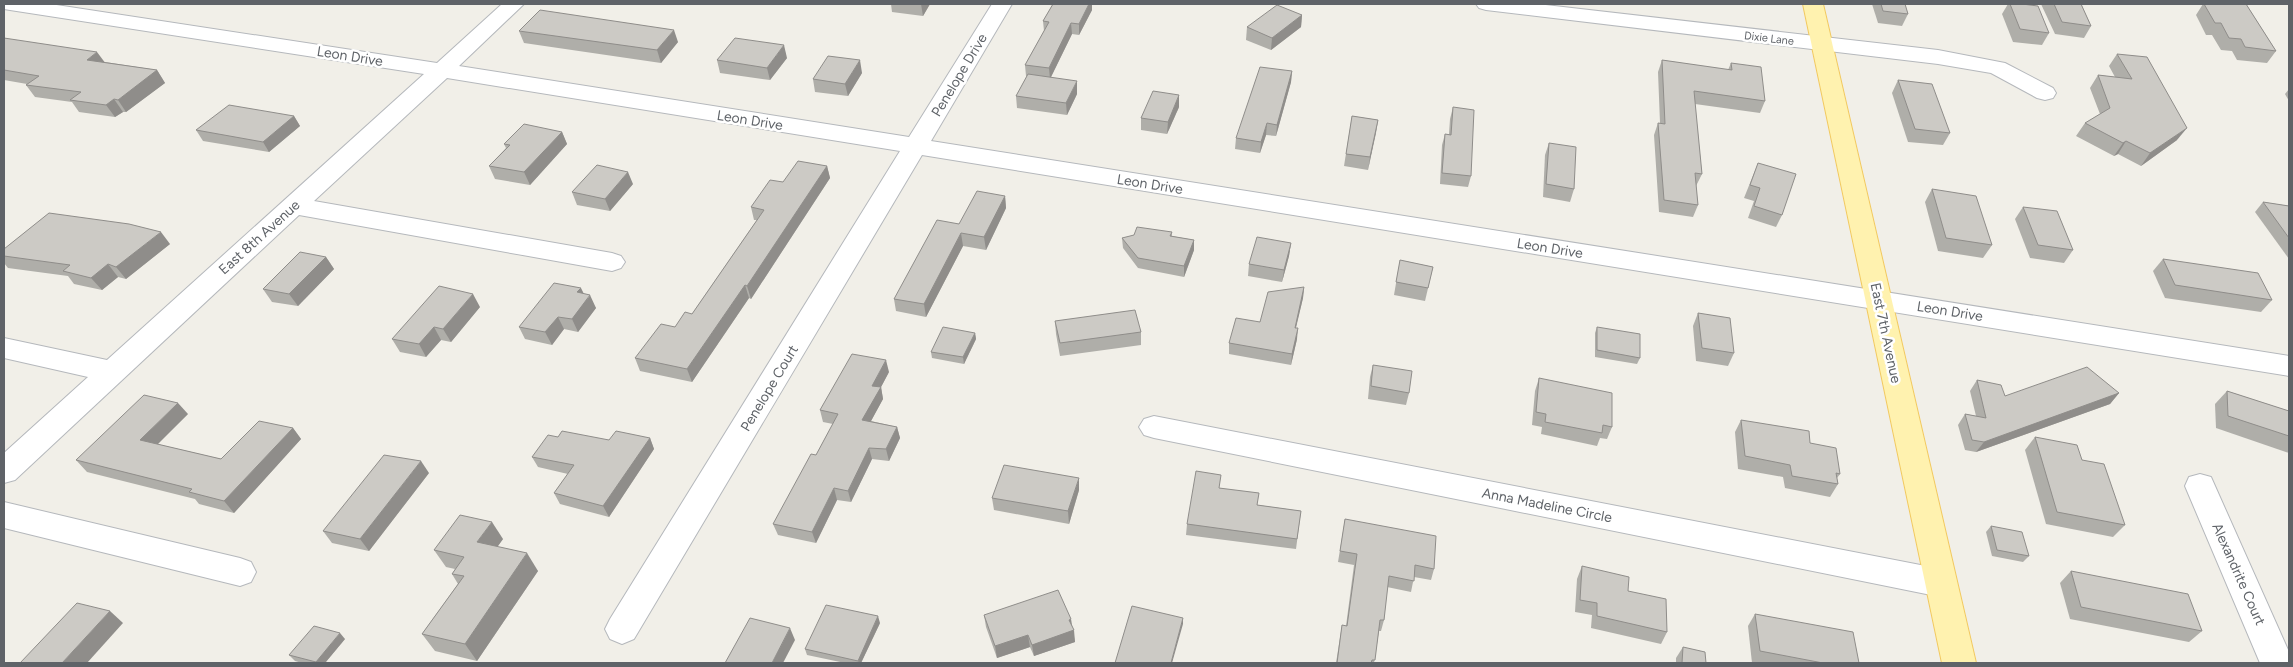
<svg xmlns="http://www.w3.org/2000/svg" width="2293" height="667" font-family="Figtree,sans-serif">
<rect width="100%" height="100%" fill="#f1efe8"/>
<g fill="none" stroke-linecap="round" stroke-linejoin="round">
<defs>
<g id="minor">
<path d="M4,4h46l387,59 65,-59h22l-65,62 450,71 83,-133h20l-81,137 1358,215v20l-1367,-221 -288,484 -12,5 -12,-5 -5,-10 5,-10 290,-468 -453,-73 -133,123 298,52 9,3 4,6 -4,6 -9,3 -313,-56 -284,265 -11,3v-30l84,-76 -84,-19v-20l103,22 317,-286 -414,-64 -6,-1z"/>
<path d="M1476,4h61l401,46 67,13 48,25 3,5 -3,5 -8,2 -8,-2 -46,-25 -53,-9 -452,-54 -7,-2z"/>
<path d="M1154,416l787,153 12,4 4,10 -4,10 -12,4 -787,-159 -10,-3 -5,-8 5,-8z"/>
<path d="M2200,474l11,3 4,9 74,166v11h-29l-75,-177 4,-9z"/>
<path d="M4,502l236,56 11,4 5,10 -5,10 -11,4 -236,-58z"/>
</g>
<path id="major" d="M1803,4h20l153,659h-34z"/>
</defs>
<use href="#minor" stroke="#b5b8bc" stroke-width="2"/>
<use href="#major" stroke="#f2c960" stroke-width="2"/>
<use href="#minor" fill="#fff" fill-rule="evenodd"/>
<use href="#major" fill="#fff2af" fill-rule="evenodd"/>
</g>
<g fill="#afaea9">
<path d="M891,4h39l-7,12 -31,-4z"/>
<path d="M1053,4h39v6l-13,25 -7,-1 -21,43 26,17 -10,21 -50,-7 -1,-12 11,-20h-1l-1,-11 19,-34 -1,-10z"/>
<path d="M1872,4h33l3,10 -6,12 -24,-3z"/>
<path d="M2008,4h14l27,29 -7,12 -29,-3 -11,-28z"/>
<path d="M2041,4h40l10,22 -7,12 -29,-4z"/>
<path d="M2203,4h43l30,47 -9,12 -30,-3 -5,-9 -11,-1 -9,-15h-6l-10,-20z"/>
<path d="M1302,15l-1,12 -30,23 -25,-10 1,-13z"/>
<path d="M519,31l159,11 -17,21 -137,-20z"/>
<path d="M4,38l101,24 52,8 8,13 -39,29h-3l-8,5 -36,-5 -7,-10 -37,-5 -9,-12 1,-1 -23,-4z"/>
<path d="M2117,54l60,86 -36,26 -23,-12 -4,2 -38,-20 9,-13 15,-9 -10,-26 8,-13 17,2 -6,-11z"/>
<path d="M787,58l-17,22 -50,-7 -3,-13z"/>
<path d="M1662,60l66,10 3,-7 34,38 -5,12 -65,-9 7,70 -6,12 2,19 -5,12 -34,-5 -5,-77 4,-12h2l-2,-51z"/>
<path d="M1292,71l-1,11 -15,54 -10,-1 -6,18 -25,-4 1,-11z"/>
<path d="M862,73l-14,23 -33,-4 -2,-13z"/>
<path d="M1898,80l52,53 -7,12 -35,-3 -16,-49z"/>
<path d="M2289,89v12l-4,-7z"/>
<path d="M1179,107l-12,27 -26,-4v-12z"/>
<path d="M1453,107l18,69 -3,11 -28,-3 2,-39 3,-11h4l1,-15z"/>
<path d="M294,116l6,10 -31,26 -66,-11 -7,-11z"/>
<path d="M1352,116l26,4 -10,50 -24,-4z"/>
<path d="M562,132l5,12 -37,41 -35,-6 -6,-13 17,-18 -2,-4z"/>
<path d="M1549,143l25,46 -4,13 -27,-5 2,-42z"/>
<path d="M1758,163l24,52 -6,12 -28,-9 6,-17 -10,-3z"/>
<path d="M827,166l3,12 -79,121 -2,-1 -57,84 -52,-11 -5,-13 57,-44 65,-94h-3l-3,-13 32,-25z"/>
<path d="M633,184l-23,27 -33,-6 -5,-13z"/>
<path d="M1932,189l60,56 -9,13 -45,-7 -13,-49z"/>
<path d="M1005,196l1,12 -20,42 -23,-4 -37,71 -30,-6 -2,-12 65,-75z"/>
<path d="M2263,202l26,4v53l-34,-47z"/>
<path d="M2023,207l50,43 -9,13 -34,-5 -15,-39z"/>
<path d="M1172,232v4l22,4v10l-10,27 -46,-9 -15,-20 -1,-10z"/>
<path d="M1291,243l-2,13 -7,26 -34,-6 1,-12z"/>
<path d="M170,244l-44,35 -8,-2 -16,13 -28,-6 -6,-8 -60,-8 -4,-5v-14z"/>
<path d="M326,257l8,12 -36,37 -26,-4 -9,-13z"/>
<path d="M2163,259l109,41 -11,12 -96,-14 -12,-27z"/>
<path d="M1400,260l33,7 -8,34 -31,-6z"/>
<path d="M1304,287l-1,11 -7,30 1,11 -6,26 -62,-11v-11l31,-21z"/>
<path d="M584,294l12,14 -18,24 -14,-3 -12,16 -27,-6 -6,-12z"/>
<path d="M480,307l-29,35 -10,-2 -15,17 -26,-5 -8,-13z"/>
<path d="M1698,313l36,40 -6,13 -32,-5 -3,-35z"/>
<path d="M1055,321l86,11v13l-81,11 -4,-22z"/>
<path d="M1597,327l43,31 -3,6 -42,-7v-24z"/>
<path d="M975,333l1,6 -12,25 -32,-6 -1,-6z"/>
<path d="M1373,365l36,28 -3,12 -38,-6 2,-22z"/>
<path d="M889,372l-8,15 2,12 -12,22 26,6 3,11 -11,23 -17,-2 -21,43 -14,-2 -21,43 -38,-8 -5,-11 43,-69 17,-31 -10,-2 -3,-12z"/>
<path d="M1539,378l73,49 -5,12 -7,-1 -3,8 -56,-12 1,-7 -10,-2 3,-34z"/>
<path d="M1977,380l28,16 114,-3 -9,11 -134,48 -11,-2 -7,-25 7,-11 11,2 -6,-25z"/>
<path d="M2227,391l62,20v42l-73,-25 -1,-24z"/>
<path d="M188,414l-31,30 64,15 72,-31 8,11 -67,74 -35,-9 -4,-5 -108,-27 -11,-12z"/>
<path d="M1741,420l69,23 30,31 -3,4 1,6 -8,13 -45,-9 -2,-11 -45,-8 -3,-37z"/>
<path d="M558,437l51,3 41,-2 4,11 -45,68 -49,-13 -6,-11 14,-19 -30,-7 -6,-10z"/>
<path d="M2035,437l47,23 43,65 -12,12 -67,-13 -21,-74z"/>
<path d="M429,473l-60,78 -37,-8 -9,-12z"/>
<path d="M1220,488l38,17 43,6 -5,38 -110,-14 1,-11z"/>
<path d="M1079,490l-10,34 -75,-14 -2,-12z"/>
<path d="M1345,519l89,50 -3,11 -17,-3 -3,15 -24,-5 -3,33 -3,11h-2l-5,32h-38l6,-38 4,1 8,-61 -16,-3z"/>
<path d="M1991,526l38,30 -6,6 -31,-6 -6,-24z"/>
<path d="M503,539l-6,8 41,24 -61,90 -42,-10 -13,-17 36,-50 -6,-10 3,-5 -9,-2 -12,-17z"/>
<path d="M1582,566l46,25 39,41 -6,12 -70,-16 1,-13 -17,-3 2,-33z"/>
<path d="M2071,571l131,60 -13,11 -119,-23 -10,-36z"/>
<path d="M1755,614l104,49h-107l-4,-37z"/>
<path d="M984,615l87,4 4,23 -41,14 -4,-9 -33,11 -11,-31z"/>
<path d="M880,623l-19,40h-16l-38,-8 -2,-6z"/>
<path d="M345,639l-20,24h-23l-7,-2 -6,-6z"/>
<path d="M1683,647l23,16h-30v-5z"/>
</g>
<g fill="#8f8d8a">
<path d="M921,4h9l-7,12z"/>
<path d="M1089,4h3v6l-13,25v-11z"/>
<path d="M1302,15l-1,12 -30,23 1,-12z"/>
<path d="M1071,23l1,11 -22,45 -1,-11z"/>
<path d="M674,30l4,12 -17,21 -4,-13z"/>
<path d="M784,45l3,13 -17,22 -3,-12z"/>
<path d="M97,52l9,12 -19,-4z"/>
<path d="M860,60l2,13 -14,23 -3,-12z"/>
<path d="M157,70l8,13 -39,29 -8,-12z"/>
<path d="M1292,71l-1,11 -15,54 1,-11z"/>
<path d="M1077,81v13l-10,21 -1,-12z"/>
<path d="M1179,95v12l-12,27 1,-12z"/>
<path d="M114,99l9,13 -8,5 -9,-12z"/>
<path d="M294,116l6,10 -31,26 -6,-10z"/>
<path d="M1378,120l-2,13 -8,37 2,-13z"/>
<path d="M1267,123l-1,12 -6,18 1,-11z"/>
<path d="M2187,128l-10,12 -36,26 9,-13z"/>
<path d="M562,132l5,12 -37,41 -6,-13z"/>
<path d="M2126,141l-8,13 -4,2 9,-13z"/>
<path d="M827,166l3,12 -79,121 -4,-13z"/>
<path d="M628,172l5,12 -23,27 -5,-12z"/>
<path d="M1005,196l1,12 -20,42 -2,-13z"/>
<path d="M161,232l9,12 -44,35 -10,-12z"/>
<path d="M961,233l2,13 -37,71 -2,-13z"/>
<path d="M1194,240v10l-10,27v-11z"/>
<path d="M1291,243l-2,13 -7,26 2,-12z"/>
<path d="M326,257l8,12 -36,37 -9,-12z"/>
<path d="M108,264l10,13 -16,13 -11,-12z"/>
<path d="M745,285l4,13 -57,84 -5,-13z"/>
<path d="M1304,287l-1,11 -10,41 2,-11z"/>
<path d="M581,288l6,12 3,-5 6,13 -18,24 -6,-13 5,-27z"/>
<path d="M473,294l7,13 -29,35 -8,-13z"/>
<path d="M558,317l6,12 -12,16 -7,-13z"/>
<path d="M434,327l7,13 -15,17 -7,-13z"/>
<path d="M1298,328l-1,11 -6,26 1,-11z"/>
<path d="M975,333l1,6 -12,25 -1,-7z"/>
<path d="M886,360l3,12 -8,15 2,12 -18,33 -3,-12 10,-34z"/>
<path d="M2119,393l-9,11 -134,48 8,-10z"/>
<path d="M178,403l10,11 -38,38 -10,-12z"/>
<path d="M897,427l3,11 -11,23 -3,-12z"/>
<path d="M293,428l8,11 -67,74 -10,-12z"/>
<path d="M650,438l4,11 -45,68 -6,-11z"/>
<path d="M869,448l3,11 -21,43 -3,-11z"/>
<path d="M421,461l8,12 -60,78 -9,-12z"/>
<path d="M1079,478v12l-10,34 -1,-13z"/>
<path d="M834,488l3,12 -21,43 -4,-11z"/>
<path d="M492,522l11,17 -15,21 -11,-18z"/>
<path d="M527,553l11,18 -61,90 -12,-17z"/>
<path d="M110,611l13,12 -36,40h-25z"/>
<path d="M878,616l2,7 -19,40h-2l-1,-2z"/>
<path d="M1183,618v6l-11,39h-1z"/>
<path d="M1071,619l1,12 2,-1 1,12 -41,14 -2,-11z"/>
<path d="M790,628l5,12 -12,23h-11z"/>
<path d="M340,633l5,6 -20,24h-9v-1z"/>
<path d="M1028,635l2,12 -33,11 -2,-12z"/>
</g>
<g fill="#cccac5" stroke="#8f8d8a">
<path d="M1053,4h36l-10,20 -8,-1 -22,45 -24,-3 24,-43 -6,-1z"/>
<path d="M1881,4h24l3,10 -25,-3z"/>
<path d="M2010,4h12l16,2 11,27 -29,-4z"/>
<path d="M2054,4h27l10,22 -29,-4z"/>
<path d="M2204,4h42l30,47 -31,-4 -4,-8 -12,-1 -8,-15h-6z"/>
<path d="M1277,5l25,10 -30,23 -25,-11z"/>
<path d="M540,10l134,20 -17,20 -138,-19z"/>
<path d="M4,38l93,14 -10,8 70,10 -39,30 -4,-1 -8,6 -36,-5 11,-8 -55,-7 13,-9 -35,-6z"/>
<path d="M735,38l49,7 -17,23 -50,-8z"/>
<path d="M2117,54l30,3 40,71 -37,25 -24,-12 -3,2 -38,-20 25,-15 -12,-33 34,4z"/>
<path d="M828,56l32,4 -15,24 -32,-5z"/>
<path d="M1662,60l70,10 -1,-7 30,4 4,34 -71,-10 8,83 -7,-1 3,32 -34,-5 -6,-77 7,1z"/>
<path d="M1260,67l32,4 -15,54 -10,-2 -6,19 -25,-4z"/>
<path d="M1028,74l49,7 -11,22 -50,-7z"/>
<path d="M1898,80l34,4 18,49 -35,-4z"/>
<path d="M1153,91l26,4 -11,27 -27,-4z"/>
<path d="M229,105l65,11 -31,26 -67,-12z"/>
<path d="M1453,107l21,3 -3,66 -29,-3 3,-39 6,1z"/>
<path d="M1352,116l26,4 -8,37 -24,-3z"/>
<path d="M524,124l38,8 -38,40 -35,-6 21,-21 -6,-1z"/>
<path d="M1549,143l27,4 -2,42 -28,-5z"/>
<path d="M798,161l29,5 -80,120 -2,-1 -58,84 -52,-11 26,-34 14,3 10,-15 7,2 72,-104 -13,-3 19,-27 13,2z"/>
<path d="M1758,163l38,11 -14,41 -28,-9 6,-18 -10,-3z"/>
<path d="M597,165l31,7 -23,27 -33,-7z"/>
<path d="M1932,189l44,7 16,49 -46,-7z"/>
<path d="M977,191l28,5 -21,41 -23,-4 -37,71 -30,-5 43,-79 22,4z"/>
<path d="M2263,202l26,4v32z"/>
<path d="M2023,207l34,4 16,39 -35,-5z"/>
<path d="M49,213l80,11 32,8 -45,35 -8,-3 -17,14 -28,-7 7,-6 -66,-9v-7z"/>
<path d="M1137,227l35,5 -2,4 24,4 -10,26 -46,-8 -16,-20 12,-3z"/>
<path d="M1257,237l34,6 -7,27 -35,-6z"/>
<path d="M300,252l26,5 -37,37 -26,-5z"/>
<path d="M2163,259l95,14 14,27 -97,-15z"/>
<path d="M1400,260l33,7 -5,21 -32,-6z"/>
<path d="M554,283l27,5 -4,4 13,3 -18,24 -14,-2 -13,15 -26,-5z"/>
<path d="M439,286l34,8 -30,35 -9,-2 -15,17 -27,-5z"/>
<path d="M1304,287l-9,41h3l-6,26 -63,-11 7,-25 24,4 8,-30z"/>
<path d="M1135,310l6,22 -81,11 -5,-22z"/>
<path d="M1698,313l32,5 4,35 -32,-5z"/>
<path d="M943,327l32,6 -12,24 -32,-5z"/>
<path d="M1597,327l43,7v24l-43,-8z"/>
<path d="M852,354l34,6 -14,26 9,1 -19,33 35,7 -11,22 -17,-1 -21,43 -14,-3 -22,44 -39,-8 38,-70 5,1 22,-41 -18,-4z"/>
<path d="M1373,365l39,6 -3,22 -38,-7z"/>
<path d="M2087,367l32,26 -135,49 -12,-2 -7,-26 21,4 -9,-38 24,5 4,11z"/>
<path d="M1539,378l73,15v34l-9,-2 -1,8 -57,-11 1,-8 -10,-2z"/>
<path d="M2227,391l62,20v25l-61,-20z"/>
<path d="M144,395l34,8 -38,37 81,19 38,-38 34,7 -69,73 -35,-9 3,-3 -116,-29z"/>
<path d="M1741,420l68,11 1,12 26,5 4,26 -4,-1 2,11 -46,-8 -2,-11 -45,-9z"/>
<path d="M562,431l47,9 7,-9 34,7 -47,68 -49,-13 20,-28 -42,-8 16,-22 10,2z"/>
<path d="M2035,437l42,8 5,15 22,4 21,61 -68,-13z"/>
<path d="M384,455l37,6 -61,78 -37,-8z"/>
<path d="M1004,465l75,13 -11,33 -76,-13z"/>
<path d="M1196,471l25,4 -2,13 40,5 -2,12 44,6 -4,28 -110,-15z"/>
<path d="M460,515l32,7 -15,20 50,11 -62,91 -43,-10 42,-58 -12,-2 12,-17 -30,-7z"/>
<path d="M1345,519l91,17 -2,33 -19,-4 -1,16 -25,-5 -5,44h-4l-5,40h-3l-1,3h-34l5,-38 5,1 10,-72 -17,-3z"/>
<path d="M1991,526l31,6 7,24 -32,-6z"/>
<path d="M1582,566l47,11 -1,14 38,8 1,33 -70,-16v-13l-17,-3z"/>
<path d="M2071,571l117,23 14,37 -121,-24z"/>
<path d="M1058,590l13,29 -2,1 5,10 -42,15 -4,-10 -33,11 -11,-31z"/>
<path d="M77,603l33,8 -48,52h-42z"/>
<path d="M826,605l52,11 -20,45 -53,-12z"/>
<path d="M1132,606l51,12 -12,45h-56z"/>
<path d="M1755,614l98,18 6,31h-36l-63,-12z"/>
<path d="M750,618l40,10 -18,35h-47z"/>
<path d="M314,626l26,7 -24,29 -27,-7z"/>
<path d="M1683,647l22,5 1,11h-24z"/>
</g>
<g text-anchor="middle" stroke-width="5" stroke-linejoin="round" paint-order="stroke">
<g font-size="11" fill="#5f6368" stroke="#fff">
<text transform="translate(1769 38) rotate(7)" y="4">Dixie Lane</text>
</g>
<g font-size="14" fill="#5f6368" stroke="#fff">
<text transform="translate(350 56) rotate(9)" y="5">Leon Drive</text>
<text transform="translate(959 75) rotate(-59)" y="5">Penelope Drive</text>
<text transform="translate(750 120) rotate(9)" y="5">Leon Drive</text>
<text transform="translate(1150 184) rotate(9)" y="5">Leon Drive</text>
<text transform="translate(259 237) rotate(-42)" y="5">East 8th Avenue</text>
<text transform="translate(1550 248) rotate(9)" y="5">Leon Drive</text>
<text transform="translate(1950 311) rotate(9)" y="5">Leon Drive</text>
<text transform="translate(1886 333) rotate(78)" y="5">East 7th Avenue</text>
<text transform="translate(769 388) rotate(-59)" y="5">Penelope Court</text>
<text transform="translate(1547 505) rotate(11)" y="5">Anna Madeline Circle</text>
<text transform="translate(2239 574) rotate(66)" y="5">Alexandrite Court</text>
</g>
</g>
<rect width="2293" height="667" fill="none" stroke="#5f6368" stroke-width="10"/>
</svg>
